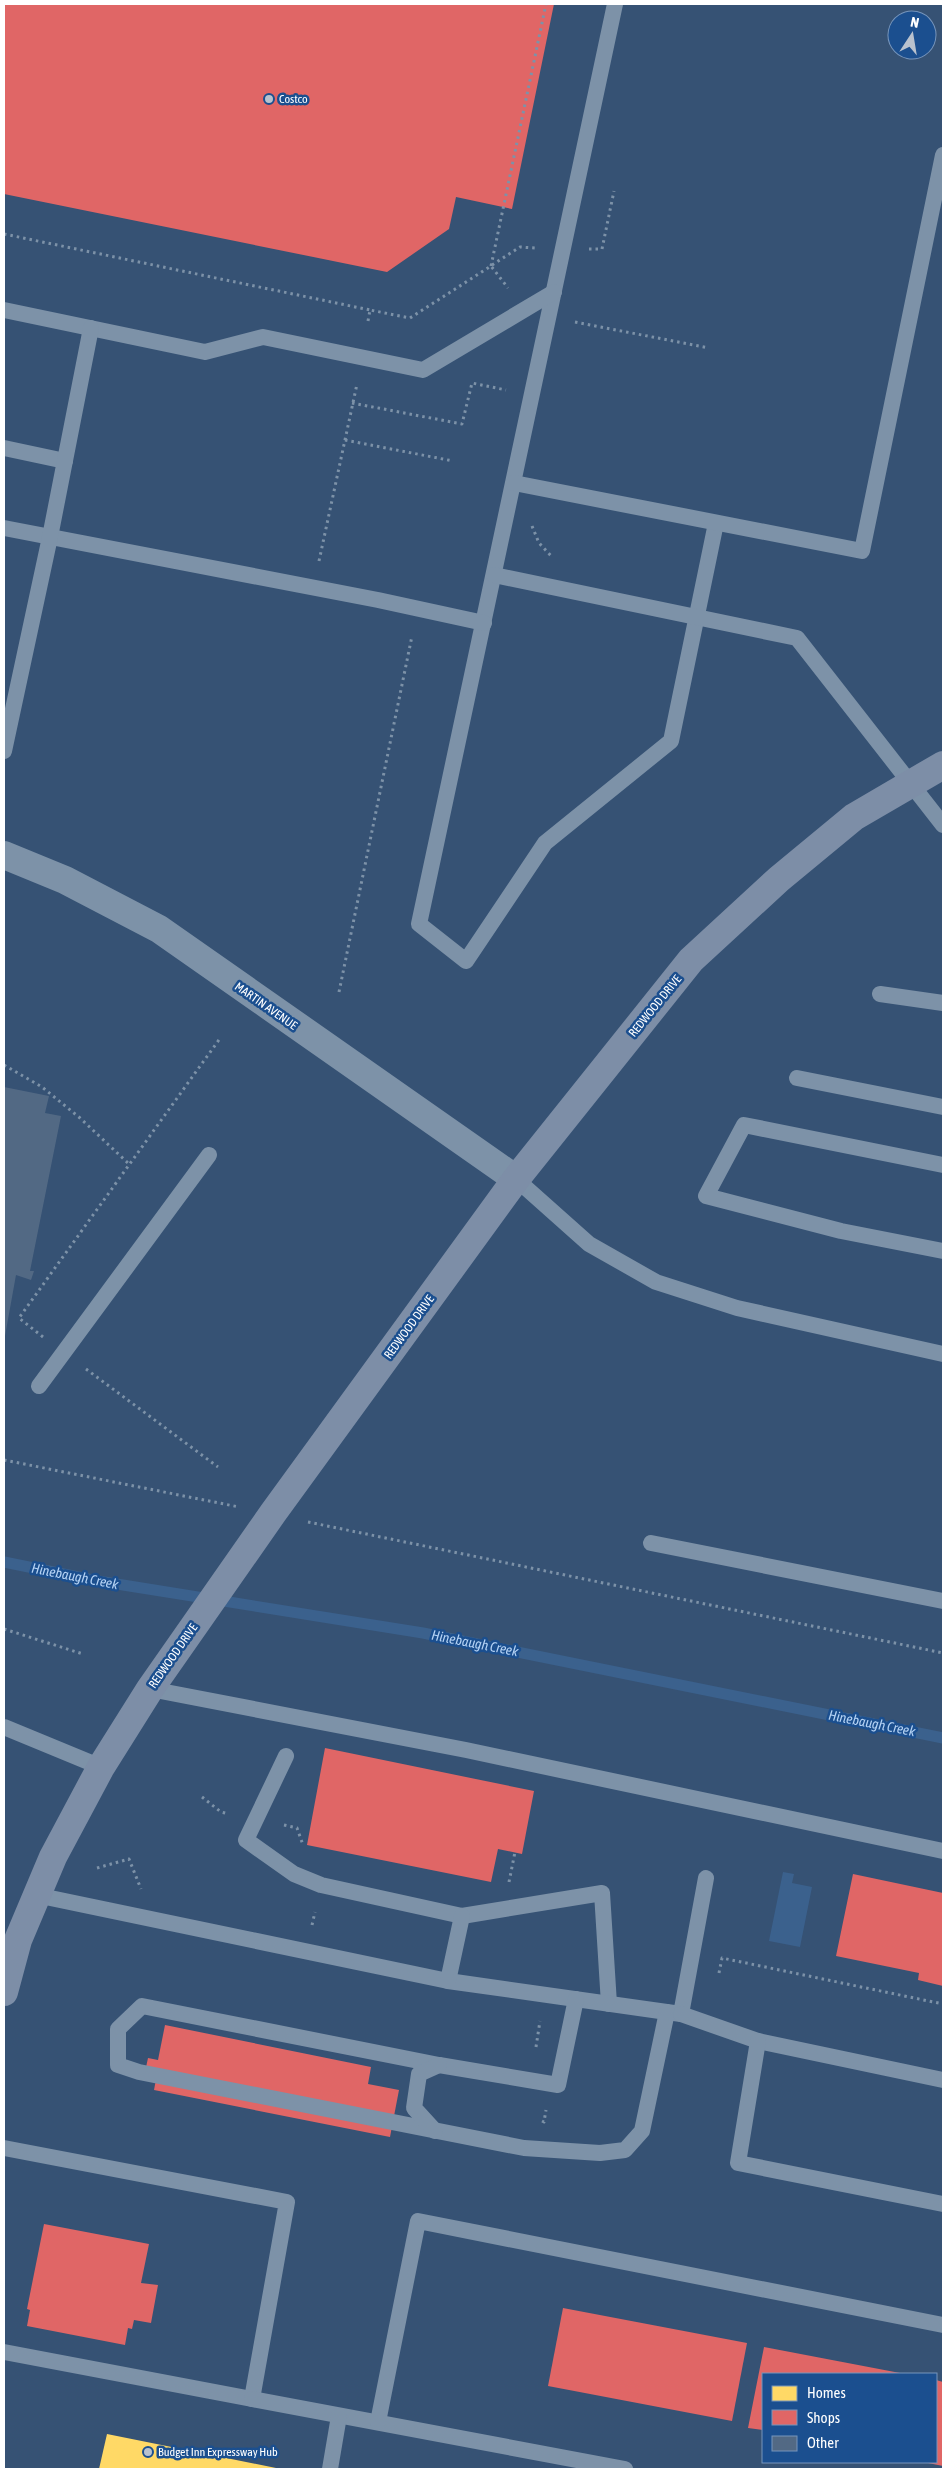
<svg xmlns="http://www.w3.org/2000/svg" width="947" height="2473" font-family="'Asap Condensed',sans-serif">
<rect width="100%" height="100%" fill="#365274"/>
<path fill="#3b618d" d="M783,1872l11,2 -2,9 20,4 -12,60 -31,-6z"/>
<path fill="#ffd966" d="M107,2434l169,34v1h-177z"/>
<g fill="#e06666">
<path d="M4,4h550l-42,205 -56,-12 -7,32 -62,43 -383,-78z"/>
<path d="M325,1748l209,43 -12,63 -24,-5 -7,33 -184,-37z"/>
<path d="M853,1874l90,19v93l-25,-6 1,-7 -83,-17z"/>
<path d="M165,2025l206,42 -3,17 31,6 -9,47 -236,-47 3,-16 -12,-2 3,-14 10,2z"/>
<path d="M44,2224l105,20 -8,39 17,2 -7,38 -17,-3 -2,9 -4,-1 -3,17 -98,-19 3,-16 -3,-1z"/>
<path d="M563,2308l184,35 -15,78 -184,-35z"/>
<path d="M764,2347l136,26v1h-137v56l-15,-2z"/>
<path d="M936,2380l7,2v84l-15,-3 8,-1z"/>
</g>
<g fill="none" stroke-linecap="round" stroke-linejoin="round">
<path stroke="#3b618d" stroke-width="11" d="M4,1562l94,19 325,52 520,105"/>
</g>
<path fill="#526984" d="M4,1087l45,9 -4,17 16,3 -31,155h4l-3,9 -15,-5 -11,61z"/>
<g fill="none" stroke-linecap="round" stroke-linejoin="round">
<g stroke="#7d92a8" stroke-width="3" stroke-dasharray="2.5 4" stroke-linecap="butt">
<path d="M4,234l366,76"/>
<path d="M589,249h13l12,-58"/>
<path d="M492,265l28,-18 15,1"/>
<path d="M491,266l55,-262"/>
<path d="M368,321l2,-11 40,8 81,-52 17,22"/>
<path d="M575,322l134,26"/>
<path d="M352,403l110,21 10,-41 34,7"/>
<path d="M345,440l108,21"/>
<path d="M532,526l7,17 14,15"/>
<path d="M319,561l38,-177"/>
<path d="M339,992l73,-356"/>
<path d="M4,1065l38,22 38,31 49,46"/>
<path d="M43,1337l-24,-19 202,-281"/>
<path d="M86,1369l132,98"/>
<path d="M4,1460l235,47"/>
<path d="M308,1522l635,131"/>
<path d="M4,1629l79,25"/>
<path d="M202,1797l19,15 8,2"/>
<path d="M284,1825l13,3 6,17"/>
<path d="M97,1868l32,-9 12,30"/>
<path d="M509,1882l6,-30"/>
<path d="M312,1925l3,-13"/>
<path d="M719,1973l3,-15 221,46"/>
<path d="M536,2047l4,-26"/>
<path d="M542,2121l2,1 2,-12"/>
</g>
<g stroke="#7d92a8" stroke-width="16">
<path d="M615,4l-196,920 47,37 79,-118 126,-102 45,-218"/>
<path d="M4,310l201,42 58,-15 160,33 131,-78"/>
<path d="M4,448l61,13"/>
<path d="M514,483l348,68 81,-396"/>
<path d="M4,528l374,72 106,23"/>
<path d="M494,575l303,63 146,187"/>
<path d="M4,751l46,-214 41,-209"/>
<path d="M880,994l63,9"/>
<path d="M797,1078l146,29"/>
<path d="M943,1165l-199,-40 -38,71 135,35 102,20"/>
<path d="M516,1179l73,65 67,38 81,26 206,46"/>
<path d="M39,1386l170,-231"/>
<path d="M651,1543l292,58"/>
<path d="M150,1689l316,61 477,101"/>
<path d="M4,1727l97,40"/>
<path d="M286,1756l-40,84 48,34 27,11 141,31 140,-23 7,111"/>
<path d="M36,1895l412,86 233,33 25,-136"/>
<path d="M448,1981l14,-65"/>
<path d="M576,1999l-18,86 -119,-20 -297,-59 -24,23v36l21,7 385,76 76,5 25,-3 17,-19 25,-119"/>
<path d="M681,2014l77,27 185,39"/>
<path d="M758,2041l-20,122 205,41"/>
<path d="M435,2131l-21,-23 5,-34 20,-9"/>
<path d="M4,2148l283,54 -35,197 -248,-47"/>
<path d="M252,2399l373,70"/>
<path d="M378,2422l40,-201 525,104"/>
<path d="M330,2469l9,-53"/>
</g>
<path stroke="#7d92a8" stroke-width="28" d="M4,855l61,25 94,49 357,250"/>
<path stroke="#7d8ea7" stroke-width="28" d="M4,1992l14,-52 35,-83 48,-90 49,-78 123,-176 243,-334 175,-219 88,-81 75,-62 89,-52"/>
</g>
<g fill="#b9c2ce" stroke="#1b4f8f" stroke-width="2">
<circle cx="269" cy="99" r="5"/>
<circle cx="148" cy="2452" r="5"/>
</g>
<g text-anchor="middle" stroke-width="5" stroke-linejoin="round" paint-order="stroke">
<g font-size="12" fill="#fff" stroke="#1b4f8f" text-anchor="start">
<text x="279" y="103">Costco</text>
<text x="158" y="2456">Budget Inn Expressway Hub</text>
</g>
<g font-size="12" fill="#fff" stroke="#1b4f8f">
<text transform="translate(266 1006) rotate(35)" y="4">MARTIN AVENUE</text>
<text transform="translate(655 1006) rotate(-51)" y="4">REDWOOD DRIVE</text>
<text transform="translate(409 1327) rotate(-54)" y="4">REDWOOD DRIVE</text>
<text transform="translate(173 1656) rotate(-55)" y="4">REDWOOD DRIVE</text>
</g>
<g font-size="14" font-style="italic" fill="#b5d3f5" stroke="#1b4f8f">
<text transform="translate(75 1576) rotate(11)" y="5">Hinebaugh Creek</text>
<text transform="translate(475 1643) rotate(11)" y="5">Hinebaugh Creek</text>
<text transform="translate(872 1723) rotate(11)" y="5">Hinebaugh Creek</text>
</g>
</g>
<rect width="947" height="2473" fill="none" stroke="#ffffff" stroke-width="10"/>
<rect x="762" y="2373" width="175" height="90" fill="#1b4f8f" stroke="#7695bc"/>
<rect x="772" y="2386" width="25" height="15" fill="#ffd966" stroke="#7695bc"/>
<text x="807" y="2398" font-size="15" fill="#ffffff">Homes</text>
<rect x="772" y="2410" width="25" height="15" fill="#e06666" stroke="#7695bc"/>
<text x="807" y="2423" font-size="15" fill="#ffffff">Shops</text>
<rect x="772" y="2436" width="25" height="15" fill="#526984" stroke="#7695bc"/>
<text x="807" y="2448" font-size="15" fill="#ffffff">Other</text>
<g transform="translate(912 35) rotate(12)"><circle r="24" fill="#1b4f8f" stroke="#7695bc"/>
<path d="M0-4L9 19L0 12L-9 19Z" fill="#b9c2ce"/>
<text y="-8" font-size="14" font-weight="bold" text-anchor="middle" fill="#ffffff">N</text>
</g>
</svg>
